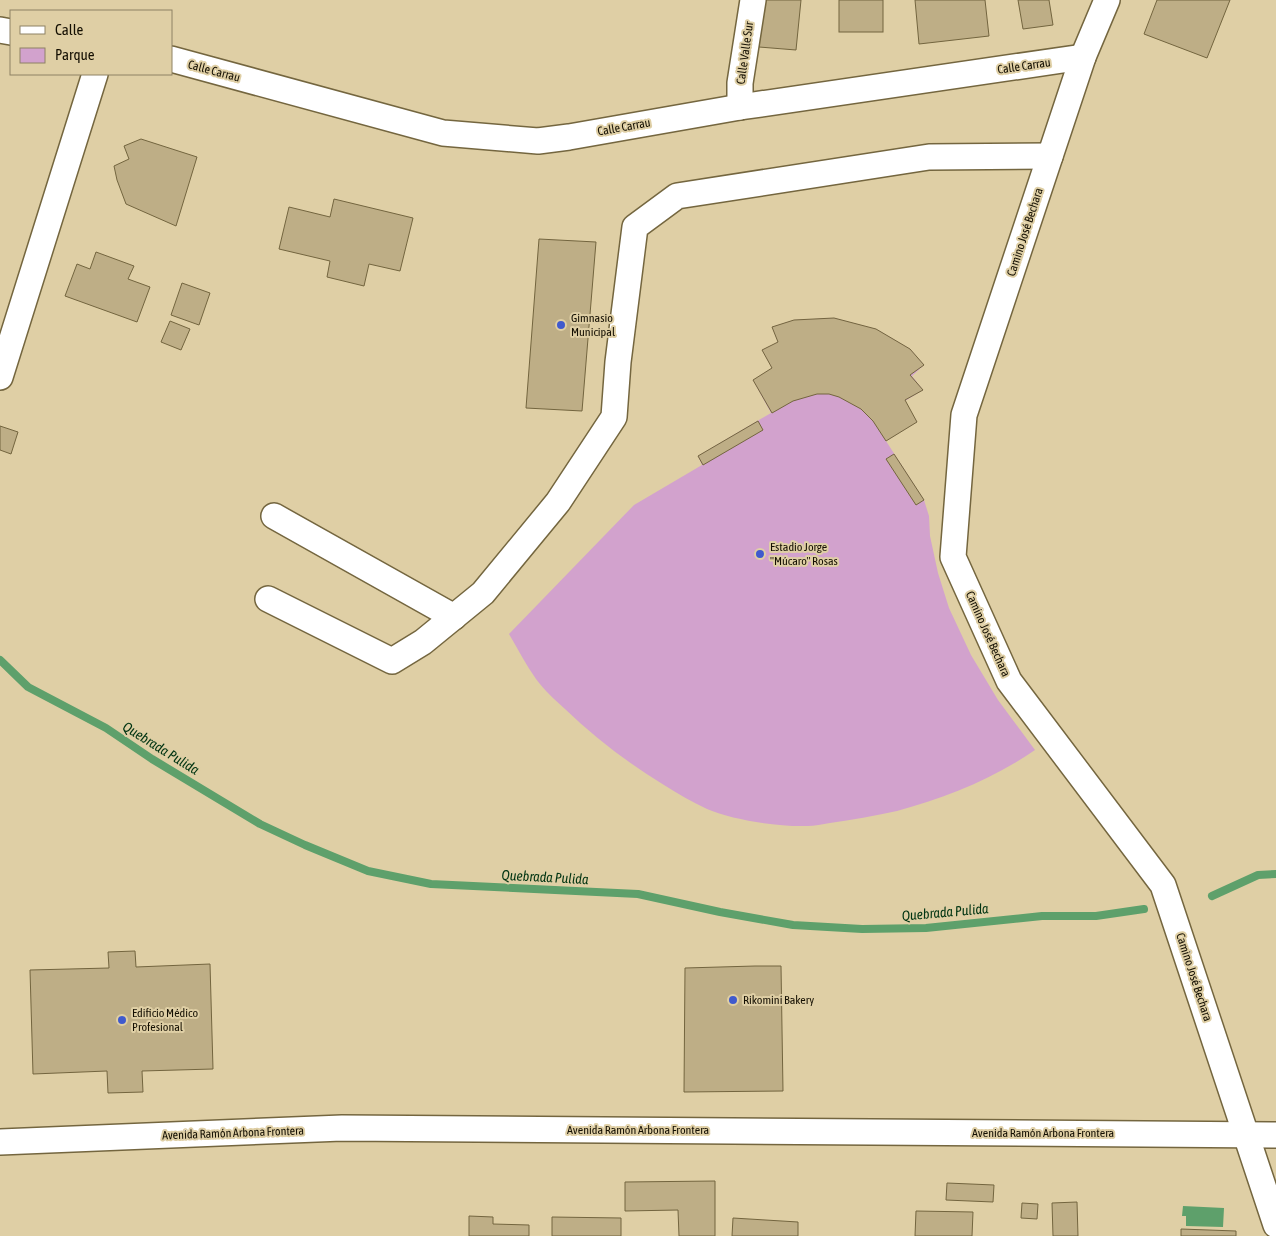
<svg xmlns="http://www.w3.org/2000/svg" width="1276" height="1236" font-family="'Asap Condensed',sans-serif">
<rect width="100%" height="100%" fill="#dfcfa5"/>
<path fill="#d2a2cd" d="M834,318l42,11 34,20 14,16 -12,11 11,14 -18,11 12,21 -31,19 38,59 5,16 1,20 8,37 11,35 22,47 27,45 37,50c-42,29 -90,48 -138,61 -23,5 -45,9 -67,12 -8,1 -15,3 -23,3 -29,1 -74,-6 -100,-17 -15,-7 -29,-15 -43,-24 -36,-22 -69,-47 -99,-76 -10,-9 -21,-19 -29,-30 -10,-14 -18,-30 -27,-45l125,-129 68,-40 -4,-9 73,-43 -18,-33 19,-12 -10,-18 16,-8 -6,-15 22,-7z"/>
<path fill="#5ea06b" d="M1183,1206l41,2 -1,19 -37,-1v-10h-4z"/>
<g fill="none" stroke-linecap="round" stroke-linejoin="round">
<g stroke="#5ea06b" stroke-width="8">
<path d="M0,660l28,27 78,41 46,31 108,65 45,21 63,26 63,13 207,10 82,18 73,13 69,4 64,-1 116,-12h54l48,-7"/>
<path d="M1212,896l46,-21 18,-1"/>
</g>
</g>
<g fill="#beae86" stroke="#73653f">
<path d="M763,0h38l-5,50 -37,-3z"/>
<rect x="839" y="0" width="44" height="32"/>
<path d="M915,0h70l4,36 -70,8z"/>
<path d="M1018,0h31l4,25 -30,4z"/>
<path d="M1157,0h73l-23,58 -63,-24z"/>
<path d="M141,139l56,18 -21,69 -50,-22 -9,-24 -3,-14 15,-7 -5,-13z"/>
<path d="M334,199l79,19 -13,53 -31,-7 -5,22 -37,-9 3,-16 -51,-12 10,-42 41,10z"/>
<path d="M539,239l57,3 -14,169 -56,-3z"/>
<path d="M96,252l38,14 -6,13 22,8 -13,35 -72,-26 12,-32 13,5z"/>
<path d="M182,283l28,10 -11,32 -28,-10z"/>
<path d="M834,318l42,11 34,20 14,16 -14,10 13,15 -18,10 12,22 -31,19 -13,-20 -12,-12 -22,-12 -10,-3h-12l-24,7 -21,12 -19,-33 19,-12 -10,-18 16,-8 -6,-15 22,-7z"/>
<path d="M170,321l20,8 -9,21 -20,-8z"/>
<path d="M758,421l5,9 -60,35 -5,-9z"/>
<path d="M0,426l18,6 -7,22 -11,-4z"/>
<path d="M894,454l30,46 -8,5 -30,-46z"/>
<path d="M135,951l1,16 74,-3 3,105 -71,2 1,21 -35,1 -1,-22 -74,3 -3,-104 79,-2 -1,-16z"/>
<path d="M755,966h26l2,125 -99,1 1,-124z"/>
<path d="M715,1181v55h-36l-1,-26 -53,1v-29z"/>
<path d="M947,1183l47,2 -1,17 -47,-2z"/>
<path d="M1077,1202l1,34h-25l-1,-33z"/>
<path d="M1022,1203l16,1 -1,15 -16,-1z"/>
<path d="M916,1211l57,1 -1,24h-57z"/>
<path d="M469,1216l24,1v7l36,1v11h-60z"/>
<path d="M552,1217l69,1v18h-69z"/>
<path d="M733,1218l65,4v14h-66z"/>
<path d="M1181,1229l55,2v5h-55z"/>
</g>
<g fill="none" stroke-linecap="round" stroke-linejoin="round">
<defs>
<g id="minor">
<path d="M1107,0l-24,57 -119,358 -11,142 56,124 154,204 113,340"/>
<path d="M0,30l11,2"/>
<path d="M171,59l272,74 95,8 31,-4 171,-30 343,-50"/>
<path d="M740,107v-24l13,-83"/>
<path d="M0,377l95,-303"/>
<path d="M274,516l180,101"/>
<path d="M268,599l124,62 31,-19 60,-49 75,-91 56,-85 4,-55 17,-135 42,-31 252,-39 121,-1"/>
<path d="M0,1142l342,-14 934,7"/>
</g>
</defs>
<use href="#minor" stroke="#74663f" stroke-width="28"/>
<use href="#minor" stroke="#fff" stroke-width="25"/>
</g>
<g fill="#405acd" stroke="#dfcfa5" stroke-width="2">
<circle cx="561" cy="325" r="5"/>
<circle cx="760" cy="554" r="5"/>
<circle cx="733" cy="1000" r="5"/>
<circle cx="122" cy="1020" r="5"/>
</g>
<g text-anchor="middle" stroke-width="4" stroke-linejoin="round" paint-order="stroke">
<g font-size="12" fill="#140f02" stroke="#dfcfa5">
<text transform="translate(745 53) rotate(-82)" y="4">Calle Valle Sur</text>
<text transform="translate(1024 66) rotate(-8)" y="4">Calle Carrau</text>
<text transform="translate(214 71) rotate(15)" y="4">Calle Carrau</text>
<text transform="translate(624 127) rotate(-10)" y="4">Calle Carrau</text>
<text transform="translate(1025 232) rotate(-72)" y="4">Camino José Bechara</text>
<text transform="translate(988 634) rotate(66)" y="4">Camino José Bechara</text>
<text transform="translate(1194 977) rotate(72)" y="4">Camino José Bechara</text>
<text x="638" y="1134">Avenida Ramón Arbona Frontera</text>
<text transform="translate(233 1133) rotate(-2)" y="4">Avenida Ramón Arbona Frontera</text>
<text x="1043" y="1137">Avenida Ramón Arbona Frontera</text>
</g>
<g font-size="12" fill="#140f02" stroke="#dfcfa5" text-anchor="start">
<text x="571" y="322">Gimnasio<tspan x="571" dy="14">Municipal</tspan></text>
<text x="770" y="551">Estadio Jorge<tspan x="770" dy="14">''Múcaro'' Rosas</tspan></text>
<text x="743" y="1004">Rikomini Bakery</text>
<text x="132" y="1017">Edificio Médico<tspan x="132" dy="14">Profesional</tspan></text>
</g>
<g font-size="14" font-style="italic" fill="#003412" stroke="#dfcfa5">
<text transform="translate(161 748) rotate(32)" y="5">Quebrada Pulida</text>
<text transform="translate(545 877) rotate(3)" y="5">Quebrada Pulida</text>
<text transform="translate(945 912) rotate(-5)" y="5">Quebrada Pulida</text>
</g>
</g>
<rect x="10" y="10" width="162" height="65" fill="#dfcfa5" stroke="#8e8264"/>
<rect x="20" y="26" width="25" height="8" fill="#ffffff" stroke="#8e8264"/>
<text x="55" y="35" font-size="15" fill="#140f02">Calle</text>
<rect x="20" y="48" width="25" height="15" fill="#d2a2cd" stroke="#8e8264"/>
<text x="55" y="60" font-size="15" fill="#140f02">Parque</text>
</svg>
